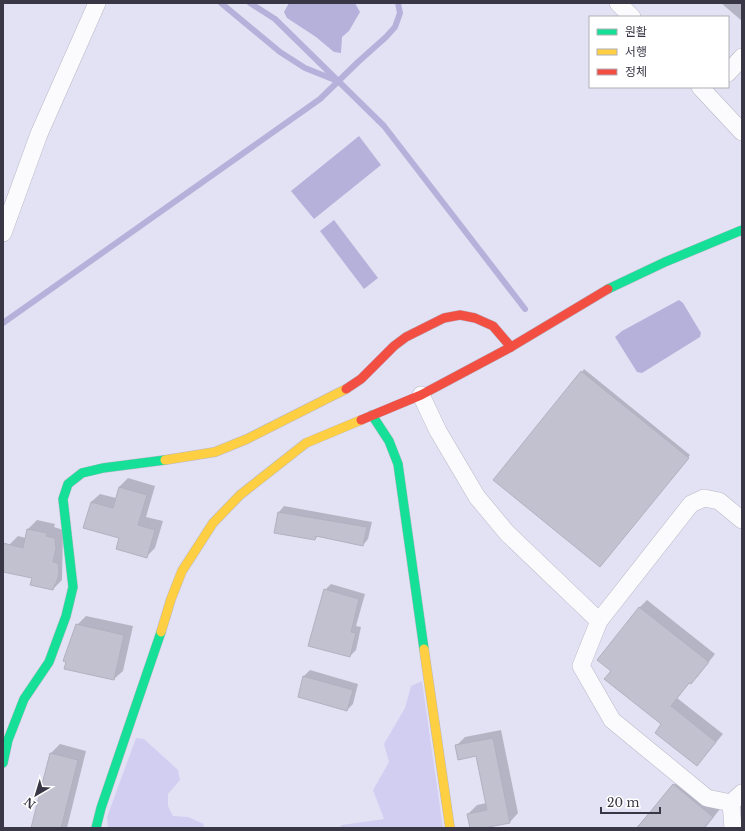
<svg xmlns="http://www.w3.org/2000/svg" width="745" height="831" font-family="'Libre Baskerville','Noto Sans KR',serif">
<rect width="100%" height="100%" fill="#e3e2f5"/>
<g fill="#d2cef2">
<path d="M422,681l21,147h-104l3,-3 42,-6 -11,-29 16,-28 -5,-18 21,-36 6,-22z"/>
<path d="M136,738l8,1 34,31 2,10 -12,14v12l5,10 15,1 16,7 -1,4h-95l-1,-11z"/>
</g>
<g fill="#b6b1da">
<path d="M289,3h66l5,9 -11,19 -7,6 -1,16 -7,-1 -18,-15 -29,-19 -3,-6z"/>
<path d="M359,136l22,29 -67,54 -23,-28z"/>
<path d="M334,220l44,58 -14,11 -44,-58z"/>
<path d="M679,300l4,3 18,30 -1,4 -58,36 -5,-1 -22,-35 7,-6z"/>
</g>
<g fill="#0003">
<path d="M721,3h21v18z"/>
<path d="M584,369l106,86 -87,108 -21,-191z"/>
<path d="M128,478l27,8 -9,31 17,4 -8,27 -9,9 -26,-20 -29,-35 9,-8 16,4 3,-11z"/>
<path d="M284,506l88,16 -4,17 -5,6 -45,-9 -3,3 -36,-27z"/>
<path d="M37,520l18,4 -1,3 9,3 -1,50 -9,9 -20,-12 -24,-32 9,-9 8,2 2,-9z"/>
<path d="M331,584l34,10 -9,32 5,1 -5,23 -6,6 -25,-66z"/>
<path d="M647,600l68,54 -17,22 -7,7 -1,-1 -13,16 46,36 -26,31 -34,-41 -51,-53 27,-63z"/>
<path d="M86,616l47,10 -10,45 -9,8 -37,-54z"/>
<path d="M310,670l48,14 -5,20 -6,6 -48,-13 5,-21z"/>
<path d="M501,730l17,83 -8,9 -32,6h-7l-3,-14 9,-9 10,-2 -10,-48 -21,-9 9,-9z"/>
<path d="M60,744l26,7 -19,77h-35l19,-75z"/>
<path d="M680,778l40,31 -15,19h-69z"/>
</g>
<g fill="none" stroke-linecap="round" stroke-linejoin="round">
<g stroke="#b6b1da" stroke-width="6">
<path d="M221,3l59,49 25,16 30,12"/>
<path d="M250,3l25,16 109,107 141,183"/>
<path d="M3,323l317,-224 38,-37 28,-25 9,-10 5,-14 -2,-10"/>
</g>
</g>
<g fill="#c2c1d0" stroke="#b2b1c0">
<path d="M581,371l108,87 -89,109 -107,-87z"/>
<path d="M119,487l28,8 -9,30 17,5 -8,28 -31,-9 3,-11 -36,-10 8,-26 22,6z"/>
<path d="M278,512l89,15 -4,19 -47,-10 -1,4 -41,-7z"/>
<path d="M27,529l20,4 -1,3 9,2 1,10 -3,14 5,1 1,10 -3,11h-1l-2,6 -23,-5 2,-7 -29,-6v-29l20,5z"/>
<path d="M324,589l35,10 -8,33 5,1 -6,24 -42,-11z"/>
<path d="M639,607l70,55 -18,22 -2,-1 -18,23 45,36 -19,24 -42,-33 6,-9 -57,-45 7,-8 -14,-11z"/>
<path d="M76,624l48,11 -10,45 -50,-11 2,-7 -3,-1z"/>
<path d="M303,676l50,14 -6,21 -49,-14z"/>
<path d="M493,738l17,85 -27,5h-13l-3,-14 20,-4 -11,-54 -18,4 -3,-15z"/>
<path d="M50,753l28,7 -17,68h-30z"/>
<path d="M673,784l40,33 -9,11h-67z"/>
</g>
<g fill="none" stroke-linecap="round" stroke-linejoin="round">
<defs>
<g id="street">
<path d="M618,3l14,14"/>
<path d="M728,73l14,-16"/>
<path d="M700,87l42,45"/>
<path d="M3,233l36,-99 58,-131"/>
<path d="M421,395l17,36 39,66 30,36 92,88 -18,45 31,54 95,78 24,5"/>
<path d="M599,621l92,-117 13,-6 15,3 23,19"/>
<path d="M731,803l2,25"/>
<path d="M731,803l11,-10"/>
</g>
<g id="fast">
<path d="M608,289l57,-27 77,-32"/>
<path d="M372,415l17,26 9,23 26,185"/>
<path d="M3,763l5,-23 16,-41 25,-37 17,-46 7,-29 -10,-88 5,-15 14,-11 21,-5 62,-8"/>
<path d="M96,828l5,-20 60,-176"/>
</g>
<g id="slow">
<path d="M165,460l50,-8 32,-13 99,-50"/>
<path d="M161,632l10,-33 11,-28 31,-48 27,-28 66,-52 55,-23"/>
<path d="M424,649l26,179"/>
</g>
<g id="jam">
<path d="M346,389l15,-10 33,-33 12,-9 38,-19 16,-3 15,3 18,8 18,21"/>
<path d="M361,420l60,-25 90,-48 97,-58"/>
</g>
</defs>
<use href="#street" stroke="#b8b7c5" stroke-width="18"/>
<use href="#fast" stroke="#b8b7c5" stroke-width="10"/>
<use href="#slow" stroke="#b8b7c5" stroke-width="10"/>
<use href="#jam" stroke="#b8b7c5" stroke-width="10"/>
<use href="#street" stroke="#fbfbfe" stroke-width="17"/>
<use href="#fast" stroke="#16e098" stroke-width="9"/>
<use href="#slow" stroke="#ffcf43" stroke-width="9"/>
<use href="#jam" stroke="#f24e42" stroke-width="9"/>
</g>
<rect width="745" height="831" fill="none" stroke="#393745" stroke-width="8"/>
<rect x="589" y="16" width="140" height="72" fill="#ffffff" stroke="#b0afb5"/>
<rect x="597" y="29" width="20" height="6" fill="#16e098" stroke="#b0afb5"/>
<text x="625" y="36" font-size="12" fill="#393745">원활</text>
<rect x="597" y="49" width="20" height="6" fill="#ffcf43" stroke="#b0afb5"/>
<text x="625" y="56" font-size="12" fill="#393745">서행</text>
<rect x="597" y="69" width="20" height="6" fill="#f24e42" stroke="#b0afb5"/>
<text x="625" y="76" font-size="12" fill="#393745">정체</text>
<g transform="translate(36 795) rotate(218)" stroke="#ffffff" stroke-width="3" paint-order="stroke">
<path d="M0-3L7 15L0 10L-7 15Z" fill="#393745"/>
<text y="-6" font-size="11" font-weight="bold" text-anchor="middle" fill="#393745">N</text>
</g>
<path d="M601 807v6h59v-6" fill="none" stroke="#393745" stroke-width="2"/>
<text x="607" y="807" font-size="12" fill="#393745" stroke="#ffffff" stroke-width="3" paint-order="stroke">20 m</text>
</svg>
